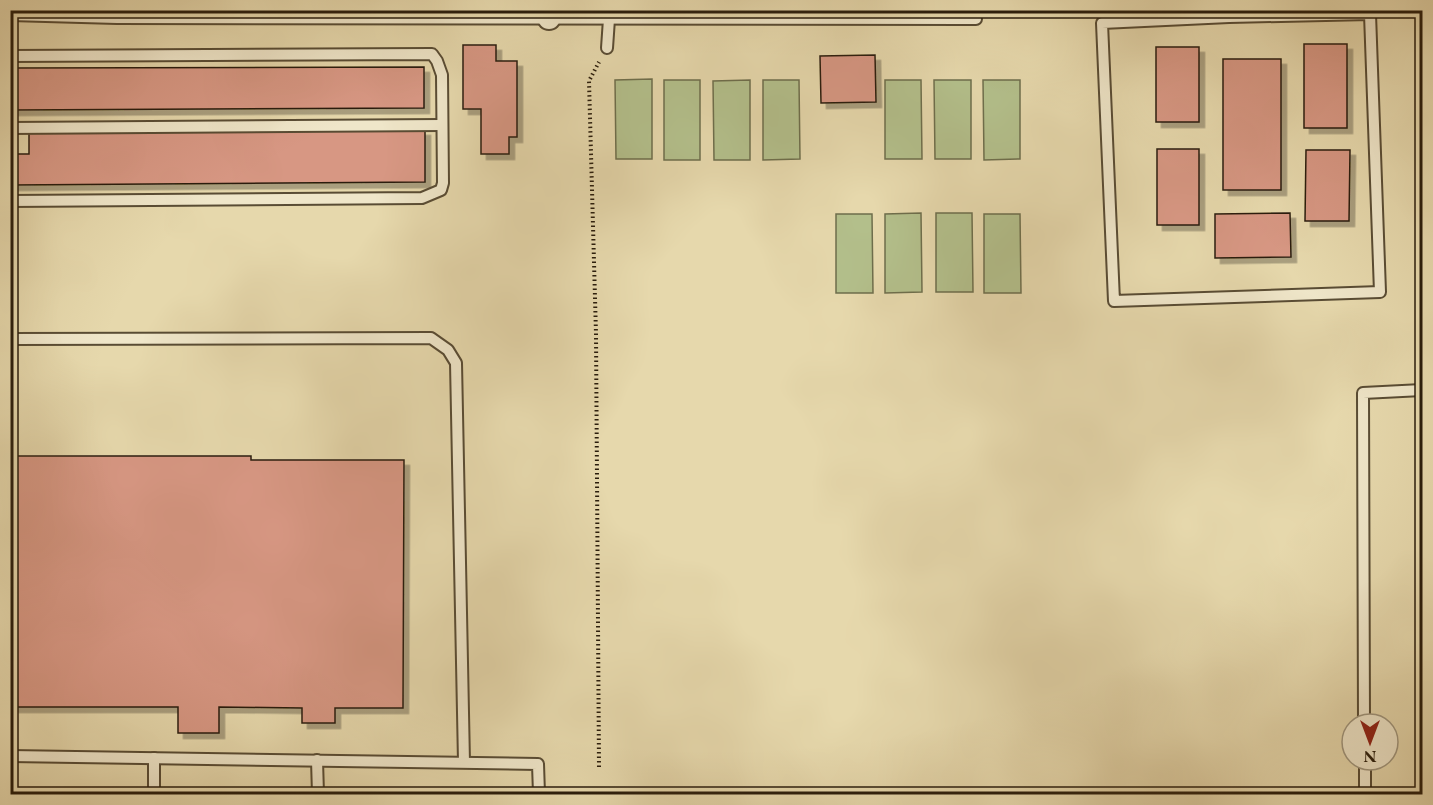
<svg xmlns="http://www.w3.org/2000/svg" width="1433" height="805" font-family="'EB Garamond',serif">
<defs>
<filter id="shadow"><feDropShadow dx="5.5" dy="5.5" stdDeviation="0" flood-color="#0004"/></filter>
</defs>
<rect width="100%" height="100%" fill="#e6d8ac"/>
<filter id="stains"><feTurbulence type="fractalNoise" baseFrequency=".00333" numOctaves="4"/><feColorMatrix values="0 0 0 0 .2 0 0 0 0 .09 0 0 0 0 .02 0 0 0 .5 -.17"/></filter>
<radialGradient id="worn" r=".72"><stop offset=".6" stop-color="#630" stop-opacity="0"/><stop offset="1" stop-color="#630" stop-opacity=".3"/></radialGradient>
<g fill="#b3bf8b" stroke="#6e6e4c" stroke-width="1.5">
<path d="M652,79v80h-36l-1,-79z"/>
<rect x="664" y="80" width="36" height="80"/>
<path d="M750,80v80h-36l-1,-79z"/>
<path d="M763,80h36l1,79 -37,1z"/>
<path d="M885,80h36l1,79h-37z"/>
<path d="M934,80h37v79h-36z"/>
<path d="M983,80h37v79l-36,1z"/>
<path d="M921,213l1,79 -37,1v-79z"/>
<path d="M936,213h36l1,79h-37z"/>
<path d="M836,214h36l1,79h-37z"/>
<path d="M984,214h36l1,79h-37z"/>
</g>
<g fill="#d79783" stroke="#2a1d0c" stroke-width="1.5" filter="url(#shadow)">
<rect x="1304" y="44" width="43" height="84"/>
<path d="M463,45h33v16h21v76h-8v17h-28v-45h-18z"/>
<rect x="1156" y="47" width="43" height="75"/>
<path d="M875,55l1,47 -55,1 -1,-47z"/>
<rect x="1223" y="59" width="58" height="131"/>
<path d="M424,67v41l-414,2v-42z"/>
<path d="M425,130v52l-415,3v-31h19v-21z"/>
<rect x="1157" y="149" width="42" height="76"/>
<path d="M1306,150h44l-1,71h-44z"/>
<path d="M1290,213l1,44 -76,1v-44z"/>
<path d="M10,456h241v4h153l-1,248h-68v15h-33v-15l-83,-1v26h-41v-26h-168z"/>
</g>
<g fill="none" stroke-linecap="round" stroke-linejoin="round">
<defs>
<g id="service">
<path d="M1370,14l10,278 -266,9 -12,-278 127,-6z"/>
<path d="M10,15l107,3 859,1"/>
<path d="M607,48l2,-29"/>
<path d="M10,56l422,-2 5,7 5,14 1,108 -2,7 -19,8 -412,3"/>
<path d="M10,128l432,-3"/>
<path d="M10,339l421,-1 17,12 8,13 8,399"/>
<path d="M1364,724l-1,-331 59,-3"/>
<path d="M10,756l528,8 1,30"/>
<path d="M154,758v36"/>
<path d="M317,760l1,34"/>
<path d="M1365,760v34"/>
</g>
<path id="minor" d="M549,10v8"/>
</defs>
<use href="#service" stroke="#594c34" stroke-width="14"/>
<use href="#minor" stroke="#594c34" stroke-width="26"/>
<path stroke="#2a1d0c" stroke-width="4" stroke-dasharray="1.5 3" stroke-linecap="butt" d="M599,767l-3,-433 -7,-253 10,-19"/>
<use href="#service" stroke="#efe6c9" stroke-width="10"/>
<use href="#minor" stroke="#efe6c9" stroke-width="22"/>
</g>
<rect width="1433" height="805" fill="none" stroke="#e6d8ac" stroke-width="36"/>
<rect x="12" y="12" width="1409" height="781" fill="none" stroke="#2a1d0c" stroke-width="3"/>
<rect x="18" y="18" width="1397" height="769" fill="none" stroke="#2a1d0c" stroke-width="1.5"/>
<g transform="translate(1370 742) rotate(180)"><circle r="28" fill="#efe6c9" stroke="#a0967d" stroke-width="1.5"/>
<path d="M0-4.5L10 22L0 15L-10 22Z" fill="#8f2418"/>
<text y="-9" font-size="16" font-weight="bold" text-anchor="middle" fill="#2a1d0c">N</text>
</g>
<rect width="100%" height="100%" filter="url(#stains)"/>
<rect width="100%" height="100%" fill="url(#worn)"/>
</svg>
